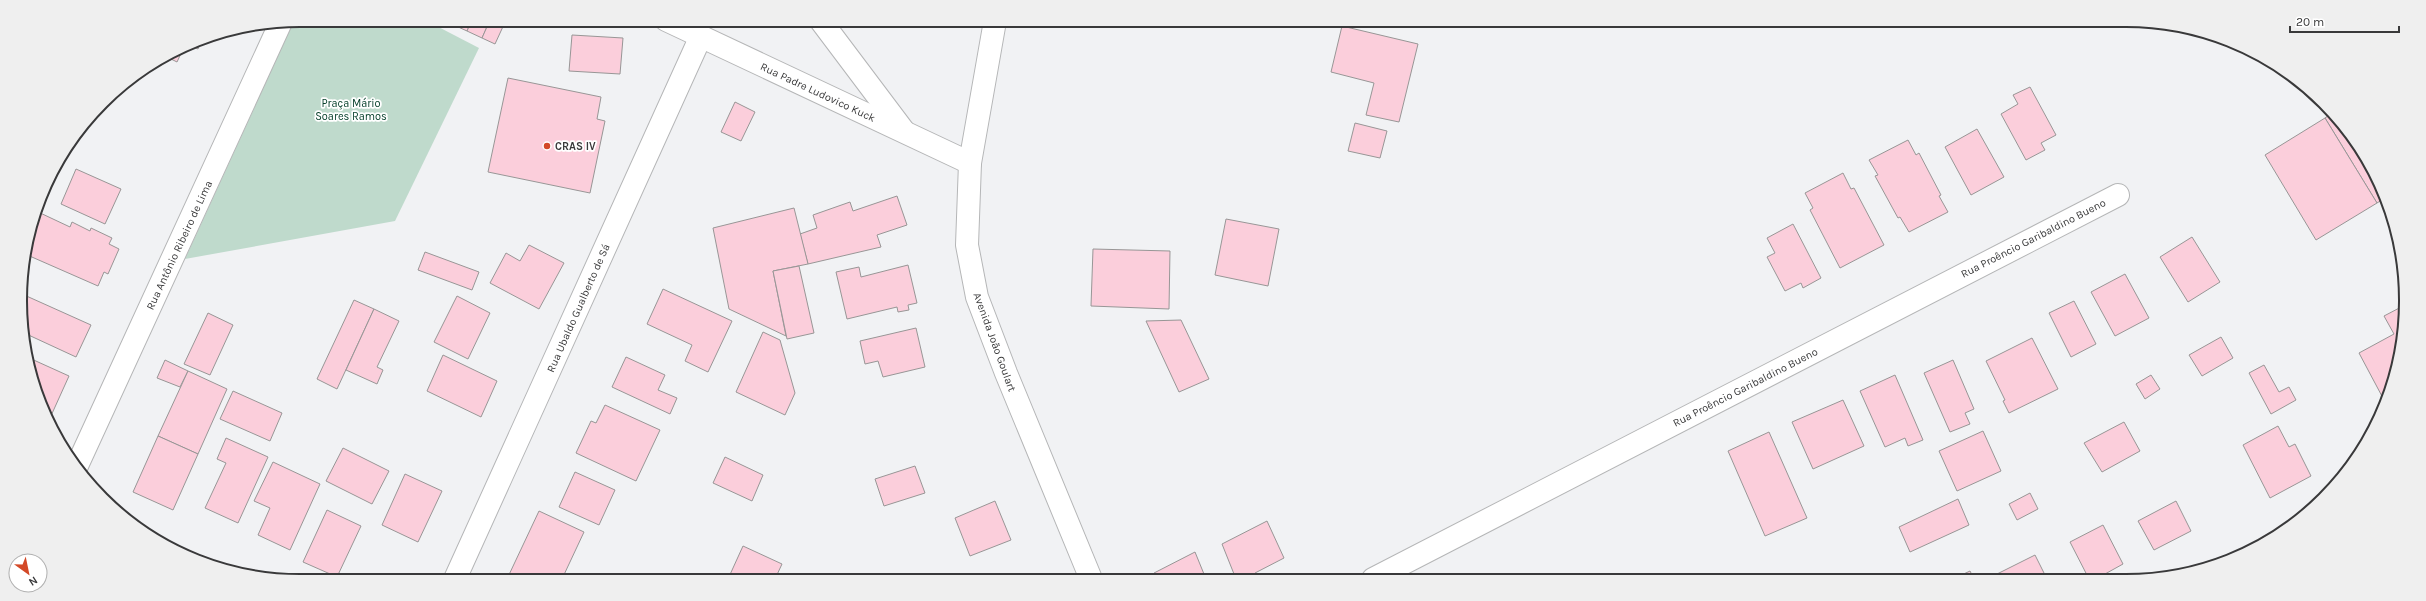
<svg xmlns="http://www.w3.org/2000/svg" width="2426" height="601" font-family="Karla,sans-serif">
<rect width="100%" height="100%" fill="#f1f2f4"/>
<path fill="#bfdacc" d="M425,20l54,28 -84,173 -210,38 109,-238z"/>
<g fill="#fbcedb" stroke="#989696">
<path d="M443,20h29l-5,11z"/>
<path d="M472,20h18l-8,18 -15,-7z"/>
<path d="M490,20h16l-11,24 -13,-6z"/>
<path d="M1342,26l76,18 -19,78 -33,-7 8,-32 -43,-11z"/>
<path d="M572,35l51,3 -3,36 -51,-3z"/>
<path d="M202,39l-4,10 -10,-5 5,-3z"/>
<path d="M184,47l-7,15 -10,-5z"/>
<path d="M508,78l93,19 -4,22 8,2 -15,72 -102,-21z"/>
<path d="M2030,87l26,48 -15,8 4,7 -19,10 -25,-46 17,-10 -5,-9z"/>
<path d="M735,102l20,10 -14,29 -20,-9z"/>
<path d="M2332,113l16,17 29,47 8,21 -8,5 -52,-85z"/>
<path d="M2325,118l52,85 -61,37 -51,-85z"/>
<path d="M1355,123l32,8 -7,27 -32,-7z"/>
<path d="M1977,129l27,48 -33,18 -26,-48z"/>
<path d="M1908,140l8,15 3,-2 22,42 -2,1 9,16 -39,20 -9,-15 -2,1 -23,-42 3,-1 -9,-15z"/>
<path d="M76,169l45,20 -16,35 -44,-20z"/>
<path d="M1843,173l8,16 3,-1 30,57 -44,23 -30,-58 3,-2 -8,-15z"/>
<path d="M897,196l10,29 -30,10 4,12 -73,17 -8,-30 17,-6 -4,-13 37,-13 3,9z"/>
<path d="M794,208l14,56 -35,7 13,65 -57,-27 -16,-81z"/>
<path d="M36,211l34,16 2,-5 18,9 1,-3 21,10 -3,6 10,5 -11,25 -4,-2 -6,14 -73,-32 5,-26z"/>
<path d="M1226,219l53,10 -11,57 -53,-11z"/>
<path d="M1793,224l28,54 -18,10 -2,-5 -16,8 -18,-34 8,-4 -8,-15z"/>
<path d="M2192,237l28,45 -32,20 -28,-45z"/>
<path d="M529,245l35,18 -25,46 -49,-26 16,-30 14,8z"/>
<path d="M1093,249l77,2 -1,58 -78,-3z"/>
<path d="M425,252l54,20 -7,18 -54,-20z"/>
<path d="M908,265l9,38 -9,2 1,5 -11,2 -1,-5 -50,12 -11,-47 23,-5 2,10z"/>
<path d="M799,266l15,67 -27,6 -14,-68z"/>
<path d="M2125,274l24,44 -34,18 -24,-44z"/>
<path d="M663,289l69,32 -24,51 -23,-11 7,-16 -45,-21z"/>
<path d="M22,294l69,31 -15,32 -54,-25z"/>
<path d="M457,296l33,17 -22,46 -34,-17z"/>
<path d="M354,300l20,9 -37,80 -20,-10z"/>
<path d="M2074,301l22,43 -25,13 -22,-44z"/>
<path d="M2405,305l-1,32 -20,63 -25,-47 35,-19 -10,-18z"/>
<path d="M374,309l25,12 -22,46 6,3 -6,14 -31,-14z"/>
<path d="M208,313l25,12 -23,50 -26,-11z"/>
<path d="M1181,320l28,59 -30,13 -33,-71z"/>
<path d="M916,328l9,39 -42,10 -5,-16 -13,3 -5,-23z"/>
<path d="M763,332l17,8 15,53 -10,22 -49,-23z"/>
<path d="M2221,337l12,21 -31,18 -13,-21z"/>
<path d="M2032,338l26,51 -49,24 -6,-12 2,-1 -19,-39z"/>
<path d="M443,355l54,26 -16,36 -54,-26z"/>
<path d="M27,357l42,19 -19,42 -15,-28z"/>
<path d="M626,357l39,18 -7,15 19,8 -7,16 -58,-27z"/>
<path d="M165,360l23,11 -8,16 -23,-9z"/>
<path d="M1953,360l21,49 -9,4 5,11 -20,8 -26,-59z"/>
<path d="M2264,365l15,27 10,-5 7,13 -25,14 -22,-41z"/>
<path d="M188,371l39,18 -29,65 -40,-18z"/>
<path d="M1895,375l28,65 -15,6 -3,-8 -20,9 -25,-56z"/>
<path d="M2151,375l9,14 -15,10 -9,-15z"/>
<path d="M233,391l49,22 -12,28 -50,-22z"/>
<path d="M1843,400l21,46 -51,23 -21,-47z"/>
<path d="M605,405l55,25 -24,51 -60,-28 15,-32 5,2z"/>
<path d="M2124,422l16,29 -38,21 -18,-29z"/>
<path d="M2278,426l11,21 6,-3 16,32 -41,22 -27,-53z"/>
<path d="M1983,431l18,40 -44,20 -18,-40z"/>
<path d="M1769,432l38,86 -42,18 -37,-85z"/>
<path d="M158,436l40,18 -25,56 -40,-18z"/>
<path d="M226,438l42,19 -30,66 -33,-15 21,-45 -9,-4z"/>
<path d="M343,448l46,23 -17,33 -46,-23z"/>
<path d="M725,457l38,18 -11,26 -39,-18z"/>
<path d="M273,462l47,22 -30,66 -32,-15 12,-27 -16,-7z"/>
<path d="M915,466l10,27 -41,13 -9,-27z"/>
<path d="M575,472l40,18 -16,35 -40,-18z"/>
<path d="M405,474l37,17 -24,51 -36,-17z"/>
<path d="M2030,493l8,16 -21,11 -8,-16z"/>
<path d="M1958,499l11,26 -59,27 -11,-25z"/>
<path d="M995,501l16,39 -41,16 -15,-38z"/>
<path d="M2176,501l15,30 -37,19 -16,-29z"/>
<path d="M327,510l34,16 -24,51 -34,-15z"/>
<path d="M539,511l45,21 -22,47h-55z"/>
<path d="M1267,521l17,37 -29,15 1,3 -6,3h-14l-14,-35z"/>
<path d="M2103,525l20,39 -27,15h-7l-19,-37z"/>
<path d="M743,546l39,18 -7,15h-47z"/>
<path d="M1195,552l11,27h-49l-3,-6z"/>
<path d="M2035,555l12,24h-50l-2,-4z"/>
<path d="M1970,571l4,8h-21z"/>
<path d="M1453,575l2,4h-9z"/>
</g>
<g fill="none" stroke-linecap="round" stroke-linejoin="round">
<defs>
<g id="minor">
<path d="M666,20l304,143"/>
<path d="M821,21l82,109"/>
<path d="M76,468l205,-446"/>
<path d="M455,579l246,-543"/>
<path d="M1373,579l745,-384"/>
</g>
<path id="secondary" d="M995,21l-25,142 -3,82 10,52 29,76 85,206"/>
</defs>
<use href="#minor" stroke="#b5b6b7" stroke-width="24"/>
<use href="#secondary" stroke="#b5b6b7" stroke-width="24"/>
<use href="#minor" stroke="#fff" stroke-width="22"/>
<use href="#secondary" stroke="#fff" stroke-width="22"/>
</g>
<circle fill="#d34927" stroke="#fff" stroke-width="1.5" cx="547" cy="146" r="4"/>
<g text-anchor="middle" stroke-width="3.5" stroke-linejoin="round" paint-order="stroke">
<g font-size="11" fill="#39393a" stroke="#fff">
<text transform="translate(818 92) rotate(25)" y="4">Rua Padre Ludovico Kuck</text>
<text transform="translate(2033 238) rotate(-27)" y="4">Rua Proêncio Garibaldino Bueno</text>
<text transform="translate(179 245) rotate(-65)" y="4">Rua Antônio Ribeiro de Lima</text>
<text transform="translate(578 308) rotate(-66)" y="4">Rua Ubaldo Gualberto de Sá</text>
<text transform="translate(995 342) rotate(70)" y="4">Avenida João Goulart</text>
<text transform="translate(1745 387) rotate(-27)" y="4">Rua Proêncio Garibaldino Bueno</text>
</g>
<g font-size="11" fill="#07402b" stroke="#fff">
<text x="351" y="107">Praça Mário<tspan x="351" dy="13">Soares Ramos</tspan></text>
</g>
<g font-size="11" font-weight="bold" fill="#39393a" stroke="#fff" text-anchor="start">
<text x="555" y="150">CRAS IV</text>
</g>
</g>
<path d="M0 0H2426V601H0ZM300 27H2126A273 273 0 0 1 2399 300V301A273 273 0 0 1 2126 574H300A273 273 0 0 1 27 301V300A273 273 0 0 1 300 27Z" fill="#efefef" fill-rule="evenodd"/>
<path fill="none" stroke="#39393a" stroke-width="2" d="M300 27H2126A273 273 0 0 1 2399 300V301A273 273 0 0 1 2126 574H300A273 273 0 0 1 27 301V300A273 273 0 0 1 300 27Z"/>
<g transform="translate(28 573) rotate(147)"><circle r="19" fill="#ffffff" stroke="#b0b0b0"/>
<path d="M0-3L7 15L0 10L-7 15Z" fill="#d34927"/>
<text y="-6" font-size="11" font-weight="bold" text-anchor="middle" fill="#39393a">N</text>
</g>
<path d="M2290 26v6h109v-6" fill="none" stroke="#39393a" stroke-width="2"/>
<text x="2296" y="26" font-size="12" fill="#39393a" stroke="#ffffff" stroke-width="3" paint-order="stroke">20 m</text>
</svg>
